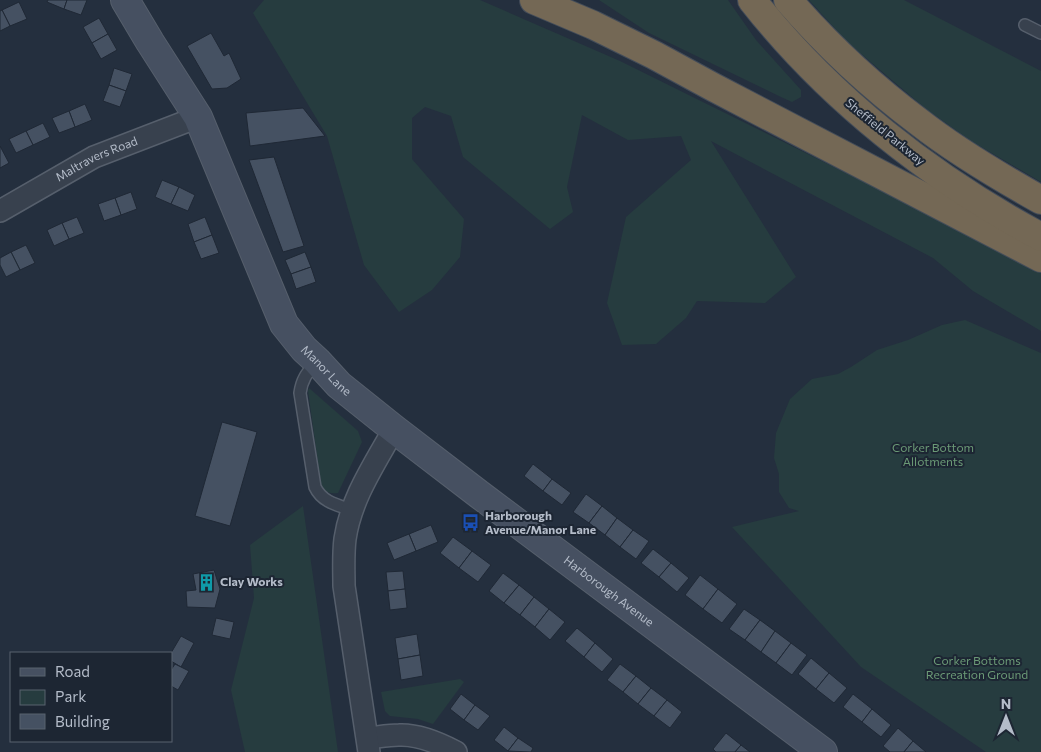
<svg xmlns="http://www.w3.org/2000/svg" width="1041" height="752" font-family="Commissioner,sans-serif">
<rect width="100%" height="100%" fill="#242f3e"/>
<g fill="#263c3f">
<path d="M264,0h216l140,61 218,108 203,99v63l-68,-40 -40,-33 -222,-117 85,136 -31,26 -68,-2 -11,17 -30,26 -34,1 -15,-42 19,-86 65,-57 -10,-24 -53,4 -46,-25 -15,72 6,25 -23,17 -87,-72 -12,-41 -26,-9 -13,11v41l52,60 -4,38 -28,33 -33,22 -35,-47 -37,-129 -74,-123z"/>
<path d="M599,0h129l28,40 45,50v7l-9,5 -11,-5 -132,-64z"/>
<path d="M809,0h95l137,71v111l-70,-41 -45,-32 -79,-67z"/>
<path d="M965,320l76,33v399h-55l-125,-85 -129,-140 67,-16 -10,-3 -10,-16v-18l-5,-16 2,-25 14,-34 22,-20 26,-5 13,-7 26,-17 31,-10 34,-15z"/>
<path d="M309,388l49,43 4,11 -24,51c-10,1 -13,-1 -17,-9l-13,-93z"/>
<path d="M303,506l35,246h-93l-14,-62 23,-92 -4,-53z"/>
<path d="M460,679l4,3 -31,42 -15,-5 -28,-3 -5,-5 -4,-19z"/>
</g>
<g fill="#455162" stroke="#1f2835">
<path d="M48,0h19l-3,9 -17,-7z"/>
<path d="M67,0h20l-6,15 -17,-6z"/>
<path d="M19,2l8,17 -17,7 -8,-16z"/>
<path d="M2,10l8,16 -10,5v-20z"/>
<path d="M99,18l9,16 -16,9 -9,-16z"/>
<path d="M211,33l13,23 5,-3 12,26 -14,9 -15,1 -25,-43z"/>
<path d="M108,34l9,16 -16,9 -9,-16z"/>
<path d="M114,68l18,6 -6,17 -17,-6z"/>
<path d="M109,85l17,6 -6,16 -17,-6z"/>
<path d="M85,104l7,16 -17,7 -6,-16z"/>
<path d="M303,108l22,28 -75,10 -4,-33z"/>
<path d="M69,111l6,16 -16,6 -7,-15z"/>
<path d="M43,123l7,14 -17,8 -7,-14z"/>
<path d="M26,131l7,14 -17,8 -7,-14z"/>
<path d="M0,146l9,17 -9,5z"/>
<path d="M274,157l30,89 -21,6 -34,-92z"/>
<path d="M162,180l17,7 -8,17 -16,-7z"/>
<path d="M179,187l16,8 -7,16 -17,-7z"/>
<path d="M131,192l6,17 -16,6 -6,-17z"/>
<path d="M115,198l6,17 -17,6 -6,-17z"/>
<path d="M77,217l7,16 -15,6 -7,-16z"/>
<path d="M205,217l7,18 -18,7 -6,-18z"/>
<path d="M62,223l7,16 -15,7 -7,-16z"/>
<path d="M212,235l7,18 -18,6 -7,-17z"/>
<path d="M26,245l9,18 -15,7 -9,-18z"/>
<path d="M11,252l9,18 -14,7 -6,-12v-7z"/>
<path d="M305,252l6,15 -20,7 -6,-14z"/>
<path d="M311,267l5,15 -20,7 -5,-15z"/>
<path d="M222,422l35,10 -27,94 -35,-10z"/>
<path d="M533,464l19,15 -9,12 -19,-15z"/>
<path d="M552,479l19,14 -9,12 -19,-14z"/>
<path d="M586,494l16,12 -13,17 -16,-11z"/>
<path d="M602,506l15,12 -12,17 -16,-12z"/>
<path d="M617,518l16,12 -13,17 -15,-12z"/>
<path d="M431,525l7,17 -22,9 -7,-17z"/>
<path d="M633,530l16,11 -13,18 -16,-12z"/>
<path d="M409,534l7,17 -22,9 -7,-17z"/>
<path d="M453,537l19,14 -13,17 -19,-15z"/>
<path d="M653,549l18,14 -12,14 -18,-14z"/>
<path d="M472,551l19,14 -13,17 -19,-14z"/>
<path d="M671,563l18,15 -12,14 -18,-15z"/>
<path d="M214,570l6,19 -5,19 -28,-1 -1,-16 10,-1 -3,-16z"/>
<path d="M403,571l2,18 -17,2 -2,-19z"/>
<path d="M503,573l16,12 -15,18 -15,-12z"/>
<path d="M700,575l18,14 -15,20 -18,-14z"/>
<path d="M519,585l15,12 -14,18 -16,-12z"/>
<path d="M405,589l2,19 -17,2 -2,-19z"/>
<path d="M718,589l19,15 -15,19 -19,-14z"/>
<path d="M534,597l15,12 -14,18 -15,-12z"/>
<path d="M549,609l16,13 -15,18 -15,-13z"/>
<path d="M744,609l16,11 -15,20 -16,-11z"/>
<path d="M216,618l18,4 -4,17 -18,-4z"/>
<path d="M760,620l15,11 -14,21 -16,-12z"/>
<path d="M577,628l18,15 -11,14 -19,-16z"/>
<path d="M775,631l16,12 -15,20 -15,-11z"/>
<path d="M417,634l3,21 -22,4 -3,-21z"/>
<path d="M181,636l13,7 -13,24 -10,-6v-8z"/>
<path d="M595,643l18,16 -11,13 -18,-15z"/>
<path d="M791,643l16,12 -15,20 -16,-12z"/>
<path d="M420,655l3,21 -22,4 -3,-21z"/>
<path d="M811,658l18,15 -13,16 -18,-15z"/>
<path d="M175,664l14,7 -11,19 -7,-4v-16z"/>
<path d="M620,664l16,12 -13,16 -16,-12z"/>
<path d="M829,673l18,15 -13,15 -18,-14z"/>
<path d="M636,676l15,12 -13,16 -15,-12z"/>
<path d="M651,688l16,12 -13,16 -16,-12z"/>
<path d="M461,694l14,11 -11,15 -14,-11z"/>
<path d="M853,694l19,15 -10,13 -19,-15z"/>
<path d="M667,700l15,12 -12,16 -16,-12z"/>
<path d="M475,705l15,11 -12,14 -14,-10z"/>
<path d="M872,709l19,16 -10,12 -19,-15z"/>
<path d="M504,727l14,11 -10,13 -14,-11z"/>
<path d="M898,728l15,13 -9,11h-14l-7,-6z"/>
<path d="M726,733l15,12 -6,7h-19l-3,-3z"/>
<path d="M518,738l15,10 -2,4 -23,-1z"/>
<path d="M913,741l13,11h-22z"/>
<path d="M741,745l9,7h-15z"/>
</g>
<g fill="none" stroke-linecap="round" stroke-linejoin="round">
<defs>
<g id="lane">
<path d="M1025,25l16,8"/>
<path d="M317,361c-9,11 -15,17 -17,32l15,94c7,15 22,18 37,23"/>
</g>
<g id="street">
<path id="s1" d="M0,211l94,-54 104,-40"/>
<path d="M368,738c10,-1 21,-3 31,-3 20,-1 40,8 57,17"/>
<path d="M369,752l-25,-166c0,-15 -1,-31 1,-47 6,-41 29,-74 49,-110"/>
</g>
<g id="secondary">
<path id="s2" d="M125,0l25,42 48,75 86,207 20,25 13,12 22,24 55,44 86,66 343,257"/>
</g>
<g id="highway">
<path d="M534,0l59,25 61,30 59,32 328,171"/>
<path d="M752,0c77,98 179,178 289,237"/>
<path d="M788,0c39,45 83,86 131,122 37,29 81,55 122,78"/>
</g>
</defs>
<use href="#lane" stroke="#565f6c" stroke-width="14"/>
<use href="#street" stroke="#565f6c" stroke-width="24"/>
<use href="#secondary" stroke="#565f6c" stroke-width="30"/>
<use href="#highway" stroke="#434c59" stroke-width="30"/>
<use href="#lane" stroke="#38414e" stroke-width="11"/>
<use href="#street" stroke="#38414e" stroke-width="21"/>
<use href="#secondary" stroke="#465061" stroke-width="28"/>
<use href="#highway" stroke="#746855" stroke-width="28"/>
</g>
<defs>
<symbol id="bus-bare" viewBox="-9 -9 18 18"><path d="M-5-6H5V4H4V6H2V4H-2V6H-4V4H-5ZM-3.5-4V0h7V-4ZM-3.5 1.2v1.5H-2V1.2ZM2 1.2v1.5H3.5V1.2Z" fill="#1a4fb4" stroke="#1d2633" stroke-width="2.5" paint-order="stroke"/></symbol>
<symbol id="building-bare" viewBox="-9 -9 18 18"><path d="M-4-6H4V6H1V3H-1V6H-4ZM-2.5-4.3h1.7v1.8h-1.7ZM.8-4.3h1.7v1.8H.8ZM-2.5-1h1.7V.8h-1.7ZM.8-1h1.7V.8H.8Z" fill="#0f9aa8" stroke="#1d2633" stroke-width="2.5" paint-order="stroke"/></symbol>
</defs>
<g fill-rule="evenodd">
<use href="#bus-bare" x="458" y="510" width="25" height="25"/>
<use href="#building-bare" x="194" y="570" width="25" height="25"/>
</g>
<g text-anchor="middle" stroke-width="4" stroke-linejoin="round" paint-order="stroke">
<g font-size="12" fill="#b4bcc9" stroke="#1d2633">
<text transform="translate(885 132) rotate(39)" y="4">Sheffield Parkway</text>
<text dy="4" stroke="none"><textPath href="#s1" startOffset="110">Maltravers Road</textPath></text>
<text dy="4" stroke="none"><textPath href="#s2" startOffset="425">Manor Lane</textPath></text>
<text dy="4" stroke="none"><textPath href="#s2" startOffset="784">Harborough Avenue</textPath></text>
</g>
<g font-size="12" fill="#6b9a76" stroke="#1d2633">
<text x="933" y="452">Corker Bottom<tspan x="933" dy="14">Allotments</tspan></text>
<text x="977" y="665">Corker Bottoms<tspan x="977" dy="14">Recreation Ground</tspan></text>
</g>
<g font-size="12" font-weight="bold" fill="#b4bcc9" stroke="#1d2633" text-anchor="start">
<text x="485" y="520">Harborough<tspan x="485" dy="14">Avenue/Manor Lane</tspan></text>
<text x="220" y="586">Clay Works</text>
</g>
</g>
<rect x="10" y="652" width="162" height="90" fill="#1d2633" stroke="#59626f"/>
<rect x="20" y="668" width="25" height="8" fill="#465061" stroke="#59626f"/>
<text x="55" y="677" font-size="15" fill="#b4bcc9">Road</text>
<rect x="20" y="690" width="25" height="15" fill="#263c3f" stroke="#59626f"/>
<text x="55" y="702" font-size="15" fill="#b4bcc9">Park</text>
<rect x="20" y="714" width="25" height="15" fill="#455162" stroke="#59626f"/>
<text x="55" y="727" font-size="15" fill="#b4bcc9">Building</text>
<g transform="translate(1006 717)" stroke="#1d2633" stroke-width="4" paint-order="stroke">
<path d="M0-4L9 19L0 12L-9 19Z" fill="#b4bcc9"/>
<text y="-8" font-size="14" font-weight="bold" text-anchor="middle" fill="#b4bcc9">N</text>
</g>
</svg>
